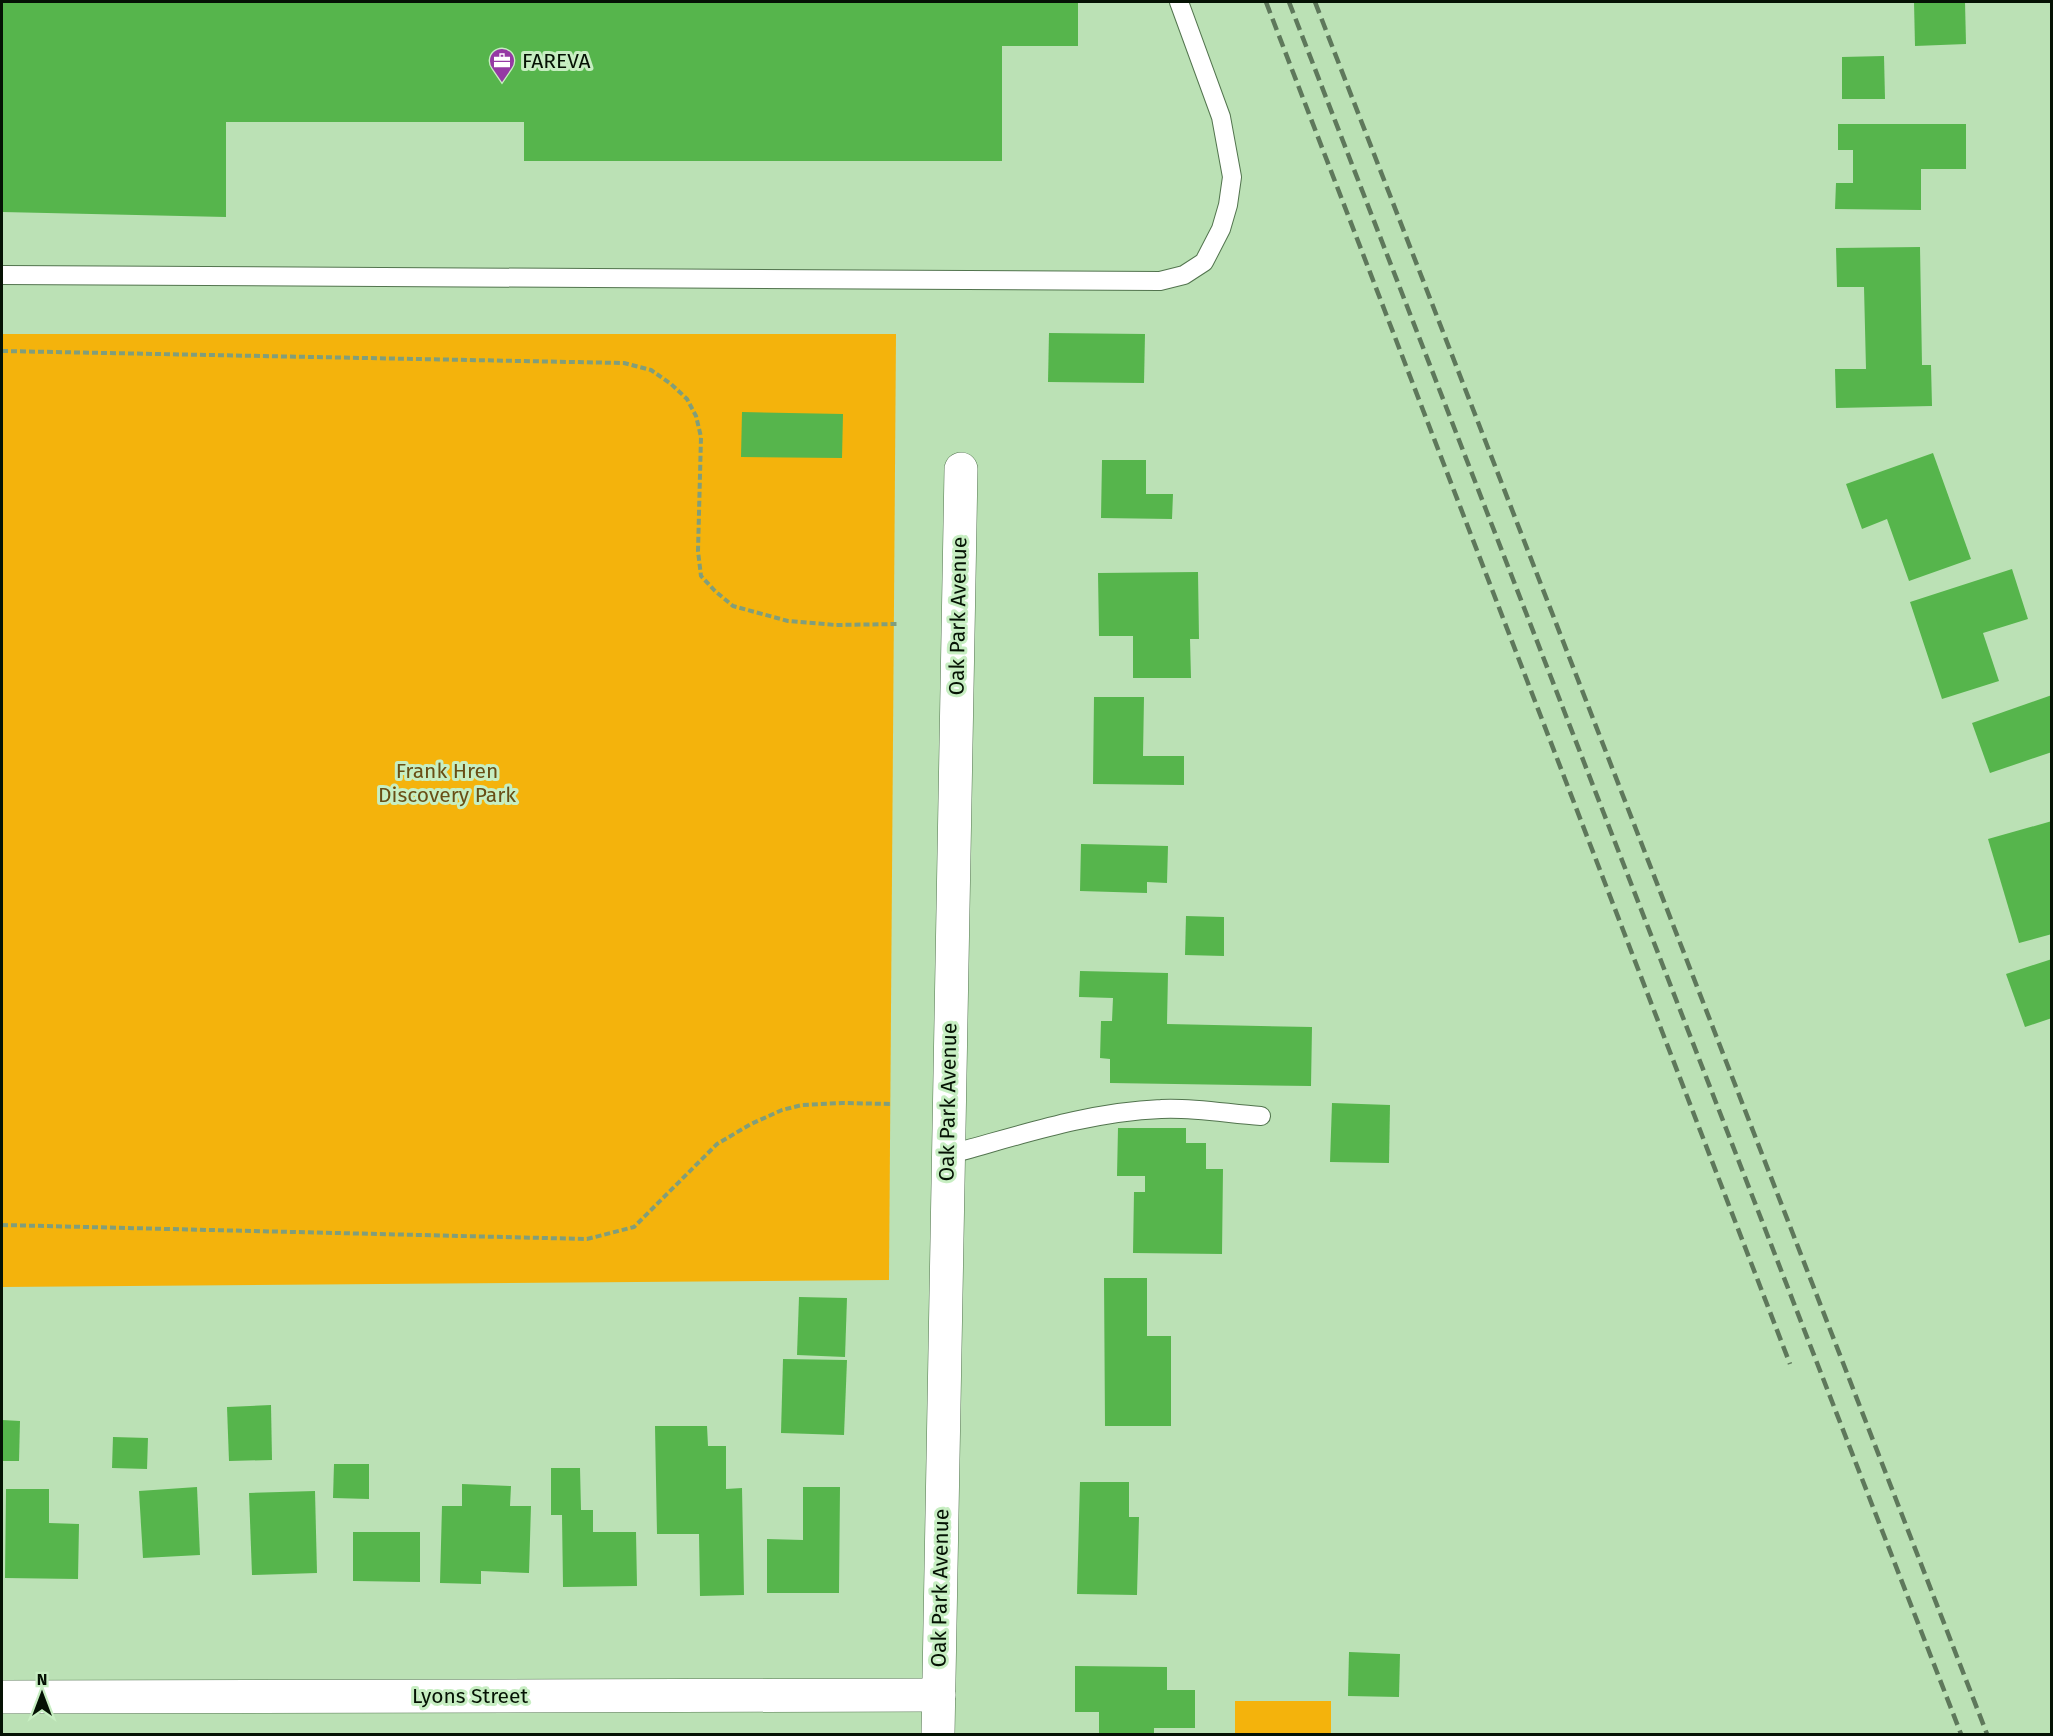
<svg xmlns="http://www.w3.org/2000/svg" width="2053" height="1736" font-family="'Fira Sans',sans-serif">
<rect width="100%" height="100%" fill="#bbe1b5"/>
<g fill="#f4b30c">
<path d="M2,334h894l-7,946 -887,7z"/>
<rect x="1235" y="1701" width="96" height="33"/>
</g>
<g fill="#56b54c">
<path d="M2,2h1076v44h-76v115h-478v-39h-298v95l-224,-5z"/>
<path d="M1914,2h51l1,42 -51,2z"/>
<path d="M1884,56l1,43h-43v-42z"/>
<path d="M1838,124h128v45h-45v41l-86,-1 1,-26h17v-33h-15z"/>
<path d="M1920,247l2,118h9l1,41 -96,2 -1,-39h31l-2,-82h-27l-1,-39z"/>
<path d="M1049,333l96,1 -1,49 -96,-1z"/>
<path d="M742,412l101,2 -1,44 -101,-1z"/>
<path d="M1933,453l38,106 -62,22 -22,-62 -25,10 -16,-45z"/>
<path d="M1102,460h44v34h27l-1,25 -71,-1z"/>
<path d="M2012,569l16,50 -45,14 16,48 -57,18 -32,-97z"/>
<path d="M1198,572l1,67h-9l1,39h-58v-42h-34l-1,-63z"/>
<path d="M2052,695v57l-62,21 -18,-50z"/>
<path d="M1094,697h50l-1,59h41v29l-91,-1z"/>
<path d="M2052,821v113l-33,9 -31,-104z"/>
<path d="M1081,844l87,2 -1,37 -20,-1v11l-67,-2z"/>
<path d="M1186,916l38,1v39l-39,-1z"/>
<path d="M2052,959v59l-27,9 -19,-53z"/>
<path d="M1080,971l88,2 -1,51 145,3 -1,59 -201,-3v-24l-10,-1 1,-37h11l1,-23 -34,-1z"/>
<path d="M1332,1103l58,2 -1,58 -59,-1z"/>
<path d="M1118,1128h68v15h20v26h17l-1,85 -89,-1 1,-61h11v-16h-28z"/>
<path d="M1104,1278h43v58h24v90h-66z"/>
<path d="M799,1297l48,1 -2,59 -48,-2z"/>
<path d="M783,1359l64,1 -3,75 -63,-2z"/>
<path d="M271,1405l1,55 -43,1 -2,-54z"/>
<path d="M2,1420l18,1 -1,40h-17z"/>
<path d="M655,1426h52l1,20h18v43l16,-1 2,107 -44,1 -1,-62h-42z"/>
<path d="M113,1437l35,1 -1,31 -35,-1z"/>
<path d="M334,1464h35v35l-36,-1z"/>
<path d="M551,1468h29l1,42h12v22h43l1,54 -74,1 -1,-72h-11z"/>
<path d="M1080,1482h49v35h10l-2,78 -60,-1z"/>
<path d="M462,1484l49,2 -1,20h21l-2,67 -48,-2v13l-41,-1 2,-77h20z"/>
<path d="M197,1487l3,68 -57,3 -4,-67z"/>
<path d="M803,1487h37l-1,106h-72v-54l36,1z"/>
<path d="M6,1489h43v34l30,1 -1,55 -73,-1z"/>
<path d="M315,1491l2,82 -65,2 -3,-82z"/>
<path d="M353,1532h67v50l-67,-1z"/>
<path d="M1349,1652l51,2 -1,43 -51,-1z"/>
<path d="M1075,1666l92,1v23h28v38h-41v6h-55v-22h-24z"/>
</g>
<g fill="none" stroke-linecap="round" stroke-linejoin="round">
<defs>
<g id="lane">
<path d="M2,275l1158,6 24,-6 20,-13 17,-33 7,-24 4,-28 -11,-60 -42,-115"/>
<path d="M947,1155c71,-19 140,-43 214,-46 31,-2 69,5 100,7"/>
</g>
<g id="street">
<path d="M2,1697l937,-2"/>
<path d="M938,1734l23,-1265"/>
</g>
</defs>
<use href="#lane" stroke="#52744e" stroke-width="20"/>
<use href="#street" stroke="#52744e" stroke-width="34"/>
<g stroke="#809e7c" stroke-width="4" stroke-dasharray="6 3" stroke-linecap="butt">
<path d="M2,351l622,12 27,7 20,14 16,15 9,17 5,21 -3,114 3,25 14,15 18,15 55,15 47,4 62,-1"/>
<path d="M2,1225l585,14 47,-12 83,-83 34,-20 31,-14 20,-5 40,-2 48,1"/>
</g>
<use href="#lane" stroke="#fff" stroke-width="18"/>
<use href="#street" stroke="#fff" stroke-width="33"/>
<g stroke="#5e785b" stroke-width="4.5" stroke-dasharray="12 6" stroke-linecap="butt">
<path d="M1266,2l524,1362"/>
<path d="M1289,2l672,1732"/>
<path d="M1315,2l672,1732"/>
</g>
</g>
<defs>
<symbol id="office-pin" viewBox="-11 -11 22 30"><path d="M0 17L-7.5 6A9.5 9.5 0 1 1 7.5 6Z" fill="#953aa4" stroke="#c7eec2"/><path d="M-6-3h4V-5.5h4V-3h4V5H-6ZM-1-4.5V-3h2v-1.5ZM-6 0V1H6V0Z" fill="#fff"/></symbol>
</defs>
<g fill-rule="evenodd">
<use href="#office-pin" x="487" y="46" width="30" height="40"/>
</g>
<g text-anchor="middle" stroke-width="6" stroke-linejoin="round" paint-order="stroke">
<g font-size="21" fill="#051204" stroke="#c7eec2" text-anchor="start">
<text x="522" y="68">FAREVA</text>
</g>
<g font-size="21" fill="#051204" stroke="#c7eec2">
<text transform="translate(958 616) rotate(-89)" y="7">Oak Park Avenue</text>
<text transform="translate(948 1102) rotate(-89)" y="7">Oak Park Avenue</text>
<text transform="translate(940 1588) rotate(-89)" y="7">Oak Park Avenue</text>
<text x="470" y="1703">Lyons Street</text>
</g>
<g font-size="21" fill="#694e15" stroke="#c7eec2">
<text x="447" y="778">Frank Hren<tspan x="447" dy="24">Discovery Park</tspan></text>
</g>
</g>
<rect width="2053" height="1736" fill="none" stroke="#051204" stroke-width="6"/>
<g transform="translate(42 1694)" stroke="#c7eec2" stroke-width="4.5" paint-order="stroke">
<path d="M0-4.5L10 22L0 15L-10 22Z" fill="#051204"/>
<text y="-9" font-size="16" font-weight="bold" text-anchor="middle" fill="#051204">N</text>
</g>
</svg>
